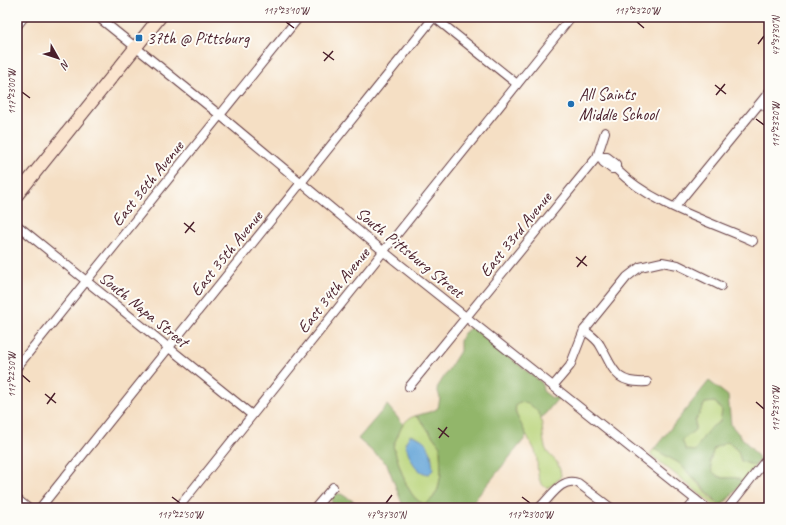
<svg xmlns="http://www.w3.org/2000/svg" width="786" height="525" font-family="Caveat,sans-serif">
<rect width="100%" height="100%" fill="#fdfcf7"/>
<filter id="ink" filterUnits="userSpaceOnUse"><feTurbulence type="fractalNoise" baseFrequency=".025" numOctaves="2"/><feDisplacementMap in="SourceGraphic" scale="8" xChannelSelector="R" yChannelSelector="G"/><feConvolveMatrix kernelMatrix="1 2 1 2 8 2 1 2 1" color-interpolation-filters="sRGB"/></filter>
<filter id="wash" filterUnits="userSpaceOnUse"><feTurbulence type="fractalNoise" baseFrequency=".012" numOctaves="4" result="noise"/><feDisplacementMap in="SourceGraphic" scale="16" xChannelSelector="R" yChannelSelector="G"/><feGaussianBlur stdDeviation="0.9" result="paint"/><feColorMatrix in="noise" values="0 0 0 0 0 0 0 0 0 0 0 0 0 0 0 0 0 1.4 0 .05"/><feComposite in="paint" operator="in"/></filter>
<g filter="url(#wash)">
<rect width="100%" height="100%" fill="#f5dfc4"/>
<g fill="#b9d47a" stroke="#827a52">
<path d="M520,402c27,3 20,27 25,45 4,12 14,10 16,29l-6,7 -8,5c-14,-7 -7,-25 -12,-37 -6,-15 -22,-30 -19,-47z"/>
<path d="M715,402l7,9 -2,11c-14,7 -16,17 -25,30l-9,-2 -5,-10 14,-10v-9l10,-18z"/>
<path d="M415,416l4,2 21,28 1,28 -3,15 -5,9 -7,6c-19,-2 -27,-42 -33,-58 5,-11 9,-27 22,-30z"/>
<path d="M728,442l10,9 3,10 14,5 -13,16c-6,-8 -14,-2 -22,-5 -3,-1 -6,-4 -8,-6l-2,-10 4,-13z"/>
<path d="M654,449l25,14 37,40 9,-2 6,-5 -10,11 -6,-1 -65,-52z"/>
</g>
<g fill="#92b66a" stroke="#6e6a4a" fill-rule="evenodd">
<path d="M471,327l71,56 1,8 9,7 7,-1 -18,22c-3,-10 -11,-16 -21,-17l-4,2 -1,8 12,24 -59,72h-70l5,-2 -16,-42 -29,-25 29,-34 16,19 -10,22c6,16 14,56 33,58l7,-6 5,-9 3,-15 -1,-28 -21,-28 -4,-2 18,-5 5,-3 2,-10 -3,-10 23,-37v-10l3,-7z"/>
<path d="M709,381l19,15 3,29 29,34 -5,7 -14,-5 -3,-10 -10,-9 -14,6 -4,13 2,10c2,2 5,5 8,6 8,3 16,-3 22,5l-11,14 -11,9 -41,-42 -25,-14zM715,402l7,9 -2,11c-16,8 -16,16 -25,29l-9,-1 -4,-10 13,-10v-9l10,-18z"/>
<path d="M336,494h5l24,14h-29l-5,-4 2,-4 -3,-2z"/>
</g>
<path fill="#65a5d8" stroke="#586282" d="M410,435c19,3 22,17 23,35l-4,4c-15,-1 -20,-19 -24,-31z"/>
</g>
<g filter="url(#ink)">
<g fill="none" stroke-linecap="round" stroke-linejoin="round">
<defs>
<g id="street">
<path d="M98,17l123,99 162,135 323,257"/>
<path d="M434,17l83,67"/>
<path d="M17,26l7,-9"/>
<path d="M761,103l8,6"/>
<path d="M599,155l3,2h5l9,7v5"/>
<path d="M602,157l1,5 9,7h4c35,35 92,52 137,72"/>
<path d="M675,207l94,-115"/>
<path d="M17,225l235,190"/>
<path d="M584,330c5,4 13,9 16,15 14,24 14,39 47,37"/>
<path d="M17,367l282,-350"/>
<path d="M553,386l17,-20 14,-36 43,-53 13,-10 22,-5 16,3 43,21"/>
<path d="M409,387l188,-230 8,-25"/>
<path d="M17,499l11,9"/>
<path d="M40,508l394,-491"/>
<path d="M178,508l393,-491"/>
<path d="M315,508l18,-21"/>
<path d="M539,508c11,-10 23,-32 39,-25l33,25"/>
<path d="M689,508l7,-8"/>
<path d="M728,508l41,-52"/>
</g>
<path id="secondary" d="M17,195l143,-178"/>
</defs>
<use href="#street" stroke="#643c42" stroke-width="10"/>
<use href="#secondary" stroke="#643c42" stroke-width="14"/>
<use href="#street" stroke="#fff" stroke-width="8"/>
<use href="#secondary" stroke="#fbe5cf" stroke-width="12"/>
</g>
</g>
<path fill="none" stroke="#4a1f2b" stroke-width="1.5" d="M286,22l8,6M637,22l7,6M758,44l6,-8M323,52l11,8M324,61l9,-10M715,85l11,9M22,92l8,6M716,95l9,-11M756,119l8,6M184,223l11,9M185,233l9,-11M576,257l11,9M577,267l9,-11M22,375l8,7M45,394l11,9M756,402l8,7M47,404l8,-11M438,428l11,9M439,438l8,-11M172,497l8,6M522,497l8,6M386,503l6,-8"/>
<g fill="#1f6fb2" stroke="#fdfcf7" stroke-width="1.5">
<rect x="135" y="34" width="8" height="8" rx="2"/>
<circle cx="571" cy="104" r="4"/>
</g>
<g text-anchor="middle" stroke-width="4" stroke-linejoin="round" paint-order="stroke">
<g font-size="17" fill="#4a1f2b" stroke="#fdfcf7" text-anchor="start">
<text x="147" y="44">37th @ Pittsburg</text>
<text x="579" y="100">All Saints<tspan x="579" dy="20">Middle School</tspan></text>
</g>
<g font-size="17" fill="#4a1f2b" stroke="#fdfcf7">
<text transform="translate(147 183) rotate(-51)" y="6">East 36th Avenue</text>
<text transform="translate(515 234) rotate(-51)" y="6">East 33rd Avenue</text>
<text transform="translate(410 252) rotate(39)" y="6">South Pittsburg Street</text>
<text transform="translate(226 253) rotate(-51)" y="6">East 35th Avenue</text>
<text transform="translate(333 290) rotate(-51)" y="6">East 34th Avenue</text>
<text transform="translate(144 309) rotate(39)" y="6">South Napa Street</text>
</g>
</g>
<rect width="786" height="525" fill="none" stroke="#fdfcf7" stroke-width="44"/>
<g transform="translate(58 58) rotate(129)" stroke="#fdfcf7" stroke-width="3" paint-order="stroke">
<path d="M0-3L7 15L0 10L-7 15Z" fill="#4a1f2b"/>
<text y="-6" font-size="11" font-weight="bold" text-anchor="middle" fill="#4a1f2b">N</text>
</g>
<rect x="22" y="22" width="742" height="481" fill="none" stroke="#4a1f2b" stroke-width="1.5"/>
<g font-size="10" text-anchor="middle" fill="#4a1f2b">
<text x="286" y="14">117°23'10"W</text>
<text x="637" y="14">117°23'20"W</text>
<text transform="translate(775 36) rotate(-90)" y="4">47°37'30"N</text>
<text transform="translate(11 92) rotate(-90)" y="4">117°23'00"W</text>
<text transform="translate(775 125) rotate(-90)" y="4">117°23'20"W</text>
<text transform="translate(11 375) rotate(-90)" y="4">117°22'50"W</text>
<text transform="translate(775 409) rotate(-90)" y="4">117°23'10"W</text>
<text x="180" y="518">117°22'50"W</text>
<text x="386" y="518">47°37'30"N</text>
<text x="530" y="518">117°23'00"W</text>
</g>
</svg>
